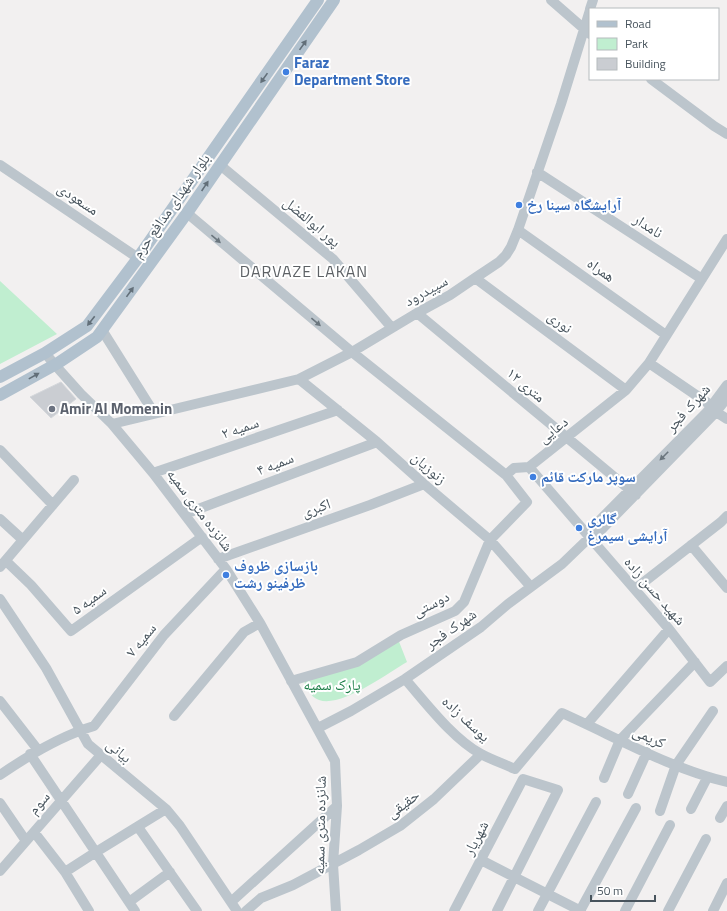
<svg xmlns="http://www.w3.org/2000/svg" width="727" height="911" font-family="'Titillium Web','Noto Naskh Arabic',sans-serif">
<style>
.green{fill:#c0eed0}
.building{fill:#cacdd2;stroke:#d4d7db}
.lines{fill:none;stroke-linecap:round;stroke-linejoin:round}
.minor{stroke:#bcc5cc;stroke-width:10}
.major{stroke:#b1c1ce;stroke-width:12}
.oneway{fill:#626f79}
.oneway2{fill:#6b767e}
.shop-dot{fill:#3f7fe0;stroke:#fff;stroke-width:1.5}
.worship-dot{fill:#6b7280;stroke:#fff;stroke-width:1.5}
.labels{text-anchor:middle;stroke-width:4;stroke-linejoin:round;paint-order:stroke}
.shop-label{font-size:15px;font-weight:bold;fill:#366cbe;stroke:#fff;text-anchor:start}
.street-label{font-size:15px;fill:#48545d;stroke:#fff}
.worship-label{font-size:15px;font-weight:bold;fill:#5b616d;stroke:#fff;text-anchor:start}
.park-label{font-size:15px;fill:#1a7d46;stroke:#fff}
.neighbourhood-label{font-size:16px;letter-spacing:1px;fill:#5d6165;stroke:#fff}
</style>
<rect width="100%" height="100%" fill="#f2f0f0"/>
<path class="green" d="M0 281 57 334 0 364Z
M398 639 407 662C388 673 341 708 319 700 310 697 307 688 303 679L362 656Z"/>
<path class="building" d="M61 382 76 399 51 418 30 397Z"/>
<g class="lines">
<path class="minor" d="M551 0 590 34
M590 9 593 0
M651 79 714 126 727 134
M0 165 138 258
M220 165 333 259 392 328
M537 172 702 279
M187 213 352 352 506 475 514 468 529 467 626 390 649 363 727 239
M518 230 666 335
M475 278 626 390
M417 313 636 495
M102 330 154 413
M45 353 55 365 81 394 112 424 153 473 226 569 260 623 335 761 337 806 333 864 336 911
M649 363 712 406
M299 379 377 442 424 484 490 540 531 587
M716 412 727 419
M112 424 299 379 352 352 417 313 450 295 475 278 499 262 506 255 511 247 518 230 561 104 590 10
M0 450 53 505
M529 467 669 629 710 682 727 666
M153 473 338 410
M185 514 377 442
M0 519 23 540
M589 538 596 524 707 412 727 385
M691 545 727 588
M218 559 370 505 424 484
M6 561 31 585 71 631 202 537
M0 567 74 480
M635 589 721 522 727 516
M0 599 46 668 88 744 166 809 180 826 237 911
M405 679C426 703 453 739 481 754 492 760 504 764 515 769L562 713C616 737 669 768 727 782
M291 681 357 662 401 635 455 611 464 602 490 540 527 502 506 475
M0 701 38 750
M174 716 244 632 260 623
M587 724 669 629
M318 728 351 711 405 679 481 627 508 604 562 564 589 538 601 530 716 412 727 398
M30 754 135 911
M0 775C29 755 60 736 94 726L164 635 226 569
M604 778 620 740 695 662
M628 794 647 752
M0 803 26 841
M691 809 707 778
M660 811 676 765 713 711
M720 818 727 806
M138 827 197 911
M34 832 65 872 89 911
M481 860 581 911
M0 871 101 755
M65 872 96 852 166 809
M129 902 170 872
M231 902 337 806
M246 911 261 898 293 885 359 850 400 826 434 799 481 754
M454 911 523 779 558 790 497 911
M538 911 596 802
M580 911 636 808
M625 911 670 825
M668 911 706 839
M713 911 727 883"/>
<path class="major" d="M0 377 45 353 87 326 138 258 318 0
M0 395 58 363 97 337 187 213 334 0"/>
</g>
<defs><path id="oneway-solid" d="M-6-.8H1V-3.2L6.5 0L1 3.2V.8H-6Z"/></defs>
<g class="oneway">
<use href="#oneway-solid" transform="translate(303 45) rotate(-55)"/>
<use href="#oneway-solid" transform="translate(264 78) rotate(125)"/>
<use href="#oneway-solid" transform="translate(205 186) rotate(-56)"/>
<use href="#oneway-solid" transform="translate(130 292) rotate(-54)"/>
<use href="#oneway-solid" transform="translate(91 321) rotate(128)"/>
<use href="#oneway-solid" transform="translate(34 376) rotate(-29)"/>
</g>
<g class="oneway2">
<use href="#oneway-solid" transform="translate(216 239) rotate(40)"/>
<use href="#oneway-solid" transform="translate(316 322) rotate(40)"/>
<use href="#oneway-solid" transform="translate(664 456) rotate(135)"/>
</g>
<g class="shop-dot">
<circle cx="286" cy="72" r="4"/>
<circle cx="519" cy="205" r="4"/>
<circle cx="533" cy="477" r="4"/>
<circle cx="579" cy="528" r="4"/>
<circle cx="226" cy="575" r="4"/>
</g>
<circle class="worship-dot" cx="52" cy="409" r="4"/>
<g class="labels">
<g class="shop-label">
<text x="294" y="68">Faraz<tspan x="294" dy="17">Department Store</tspan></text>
<text x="527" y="210">آرایشگاه سینا رخ</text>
<text x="541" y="482">سوپر مارکت قائم</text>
<text x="587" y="524">گالری<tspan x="587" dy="17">آرایشی سیمرغ</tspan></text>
<text x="234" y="571">بازسازی ظروف<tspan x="234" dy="17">ظرفینو رشت</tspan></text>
</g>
<g class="street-label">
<text transform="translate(78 199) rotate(34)" y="5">مسعودی</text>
<text transform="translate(171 206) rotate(-55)" y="5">بلوار شهدای مدافع حرم</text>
<text transform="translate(312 222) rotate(40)" y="5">پور ابوالفضل</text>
<text transform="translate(648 226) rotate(33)" y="5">نامدار</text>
<text transform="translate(601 270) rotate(35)" y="5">همراه</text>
<text transform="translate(426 291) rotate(-29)" y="5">سپیدرود</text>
<text transform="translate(560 322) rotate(37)" y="5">نوری</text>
<text transform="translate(526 385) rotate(40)" y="5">۱۲ متری</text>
<text transform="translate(688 408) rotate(-48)" y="5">شهرک فجر</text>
<text transform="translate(240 428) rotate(-19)" y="5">سمیه ۲</text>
<text transform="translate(553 430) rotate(-38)" y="5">دعایی</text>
<text transform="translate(275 464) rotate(-21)" y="5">سمیه ۴</text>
<text transform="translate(429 468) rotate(41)" y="5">زنوزیان</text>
<text transform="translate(316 508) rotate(-19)" y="5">اکبری</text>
<text transform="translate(200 510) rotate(53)" y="5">شانزده متری سمیه</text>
<text transform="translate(655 591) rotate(49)" y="5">شهید حسن زاده</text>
<text transform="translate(89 600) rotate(-36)" y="5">سمیه ۵</text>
<text transform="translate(431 604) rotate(-27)" y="5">دوستی</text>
<text transform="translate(451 629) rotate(-35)" y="5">شهرک فجر</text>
<text transform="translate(141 640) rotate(-51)" y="5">سمیه ۷</text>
<text transform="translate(466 719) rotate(43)" y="5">یوسف زاده</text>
<text transform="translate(649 737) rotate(24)" y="5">کریمی</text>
<text transform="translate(119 751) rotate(40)" y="5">بیانی</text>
<text transform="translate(39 803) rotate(-49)" y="5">سوم</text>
<text transform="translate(403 804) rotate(-37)" y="5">حقیقی</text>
<text transform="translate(320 825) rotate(-89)" y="5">شانزده متری سمیه</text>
<text transform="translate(476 838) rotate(-62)" y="5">شهریار</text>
</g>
<g class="worship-label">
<text x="60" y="414">Amir Al Momenin</text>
</g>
<g class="park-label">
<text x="332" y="690">پارک سمیه</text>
</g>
<g class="neighbourhood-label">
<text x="304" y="277">DARVAZE LAKAN</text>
</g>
</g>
<rect x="589" y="8" width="130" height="72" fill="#ffffff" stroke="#b6bbbe"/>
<rect x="597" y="21" width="20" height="6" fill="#b1c1ce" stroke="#b6bbbe"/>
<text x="625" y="28" font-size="12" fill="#48545d">Road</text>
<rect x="597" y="38" width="20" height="12" fill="#c0eed0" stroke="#b6bbbe"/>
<text x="625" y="48" font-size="12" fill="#48545d">Park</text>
<rect x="597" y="58" width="20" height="12" fill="#cacdd2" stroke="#b6bbbe"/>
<text x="625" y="68" font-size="12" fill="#48545d">Building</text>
<path d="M591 895v6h64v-6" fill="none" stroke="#48545d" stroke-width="2"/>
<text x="597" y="895" font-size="12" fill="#48545d" stroke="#ffffff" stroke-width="3" paint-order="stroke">50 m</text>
</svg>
